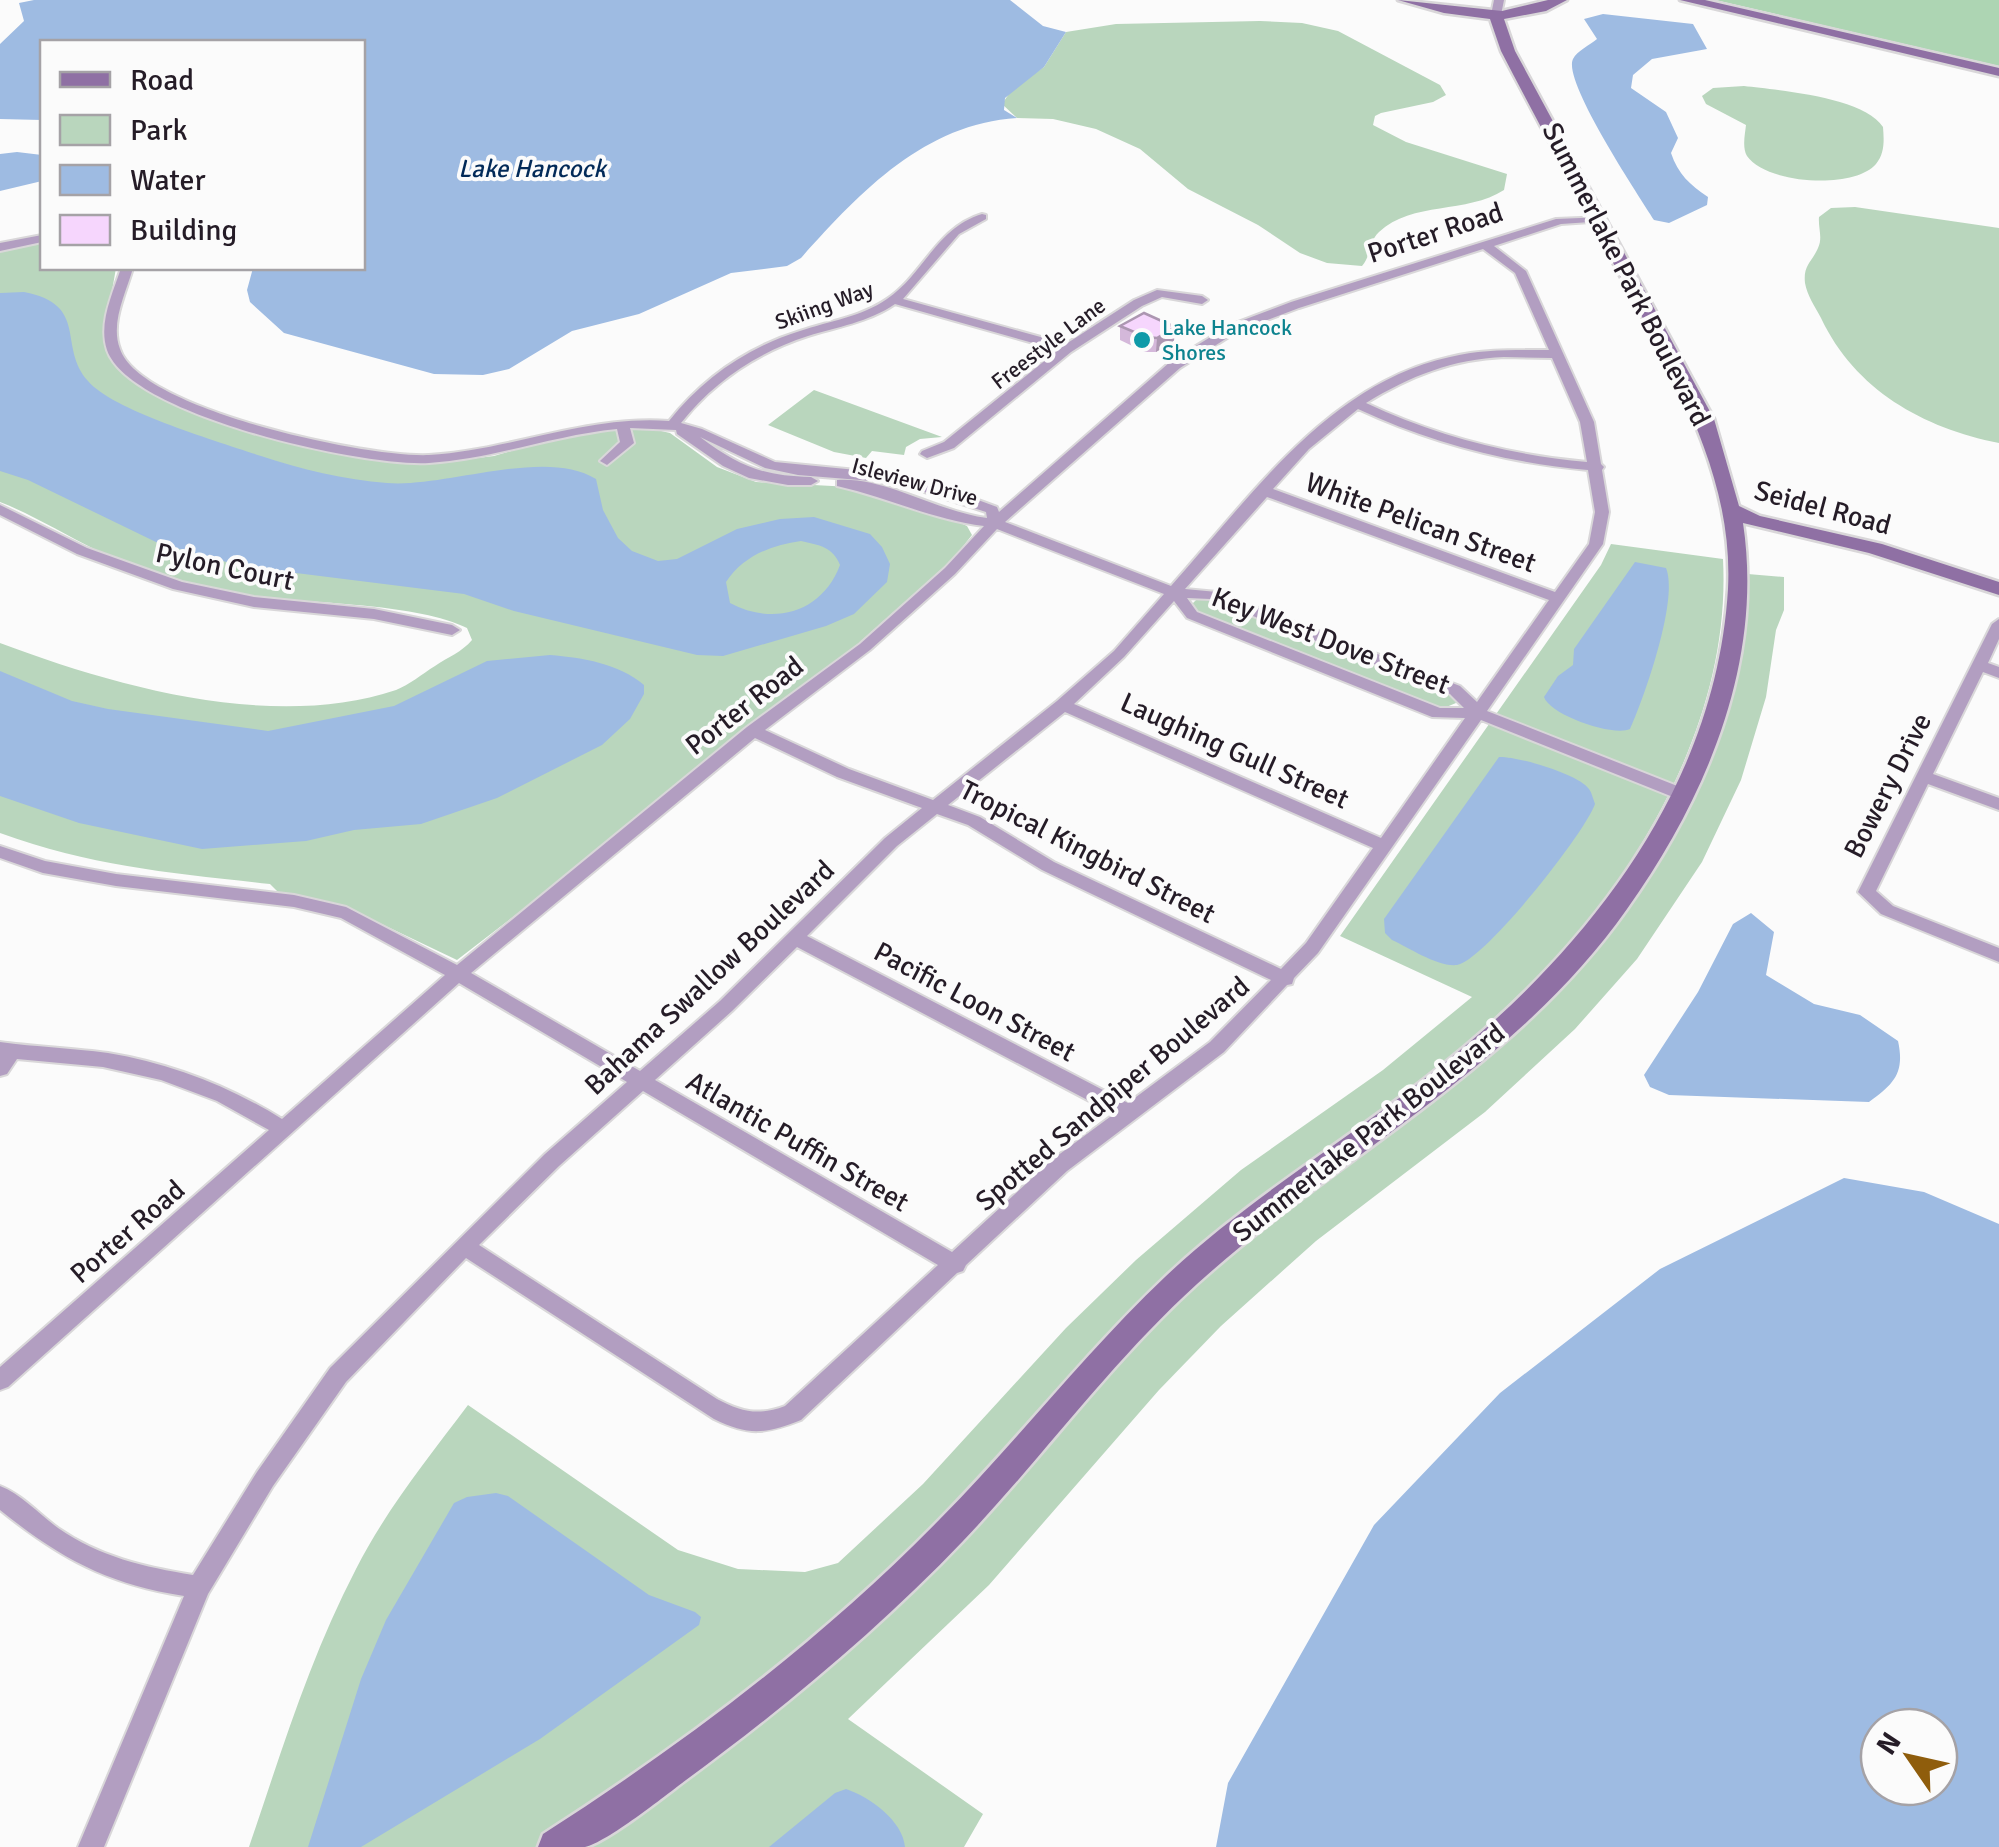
<svg xmlns="http://www.w3.org/2000/svg" width="1999" height="1847" font-family="Signika,sans-serif">
<style>
.green{fill:#b9d6bd}
.forest{fill:#add5b3}
.water{fill:#9ebbe2;fill-rule:evenodd}
.lines{fill:none;stroke-linecap:round;stroke-linejoin:round}
.street-casing{stroke:#d9d7d9;stroke-width:4}
.secondary-casing{stroke:#d9d7d9;stroke-width:5}
.street{fill:#b29ec1;fill-rule:evenodd}
.secondary{fill:#8f70a4;fill-rule:evenodd}
.wall{fill:#d4b8da}
.shaded-wall{fill:#ac96b1}
.building{fill:#f6d6fd;stroke:#ac96b1;stroke-width:2.5}
.culture-dot{fill:#0f9aa8;stroke:#fbfbfb;stroke-width:4}
.labels{text-anchor:middle;stroke-width:8;stroke-linejoin:round;paint-order:stroke}
.far-street-label{font-size:22px;fill:#251c27;stroke:#fbfbfb}
.far-culture-label{font-size:22px;fill:#0d838f;stroke:#fbfbfb;text-anchor:start}
.far-water-label{font-size:25px;font-style:italic;fill:#022a58;stroke:#fbfbfb}
.street-label{font-size:28px;fill:#251c27;stroke:#fbfbfb}
</style>
<rect width="100%" height="100%" fill="#fbfbfb"/>
<path class="green" d="M1260 21 1302 23 1338 31 1440 85 1446 95 1433 102 1381 113 1375 116 1373 125 1406 142 1507 174 1504 190C1467 214 1412 201 1379 232 1369 241 1371 256 1362 266L1327 263 1300 253 1258 225 1188 189 1140 149 1096 129 1053 119 1017 118 1002 104 1013 88 1044 67 1066 32 1116 24Z
M1744 86C1778 90 1864 97 1883 127 1884 140 1885 153 1876 164 1854 190 1766 184 1747 156 1742 148 1745 134 1746 125L1706 104 1702 96 1713 88Z
M1855 207 1999 228V443C1923 428 1855 390 1821 318 1815 307 1807 295 1805 283 1803 265 1812 262 1818 248 1823 238 1818 228 1819 217L1831 208Z
M42 243V268H116L104 337 111 358 128 378 142 388 182 404 301 442 368 460 445 462 494 456 562 436 616 428H648L670 433 717 467 756 482 851 487 956 521 967 526 972 535 953 559 851 650 754 721 570 873 457 960 350 909 278 892 270 884C172 873 94 867 0 833V643C117 687 273 731 396 690 409 685 422 674 435 666 448 657 462 652 472 640L467 628C410 600 294 605 226 592 182 583 137 570 96 550 64 534 33 515 0 502V250Z
M814 390 942 437 920 439 906 447 904 455 872 451 866 458 834 452 768 425Z
M1611 544 1723 559C1729 674 1684 782 1621 876 1538 998 1416 1080 1309 1179 1194 1286 1078 1393 963 1500 909 1551 858 1607 800 1653 722 1716 638 1774 557 1834L536 1847H249C281 1753 310 1657 356 1569 386 1510 428 1458 468 1405L678 1550 738 1569 805 1572 838 1563 923 1484 1066 1328 1136 1260 1241 1170 1383 1070 1472 997 1340 936 1601 565Z
M1736 573 1784 577V610L1776 630 1766 697 1741 780 1702 862 1637 959 1575 1029 1485 1112 1316 1241 1221 1326 1159 1390 989 1585 848 1719 983 1814 964 1847H556L810 1663 1149 1311 1477 1053 1605 920 1708 732Z
M1197 599 1213 600 1444 691 1453 695 1456 703 1439 710 1196 614 1191 605Z"/>
<path class="forest" d="M1715 0H1999V66Z"/>
<path class="water" d="M34 0H1010L1043 26 1066 32 1044 67 1005 98 1004 110 1017 118C924 124 860 192 801 258L787 266 731 273 639 314 572 331 509 369 483 375 434 374 284 333 250 302 247 290 253 268H362V42H42V120L0 119V44L24 21 19 3Z
M1603 14 1693 24 1707 49 1652 59 1633 75 1631 88 1666 112 1678 138 1671 153C1678 174 1690 185 1708 197L1707 205 1669 223 1654 220C1639 196 1562 81 1573 59 1577 51 1590 45 1597 39L1584 19Z
M17 152 42 155V181L0 191V154Z
M24 292C90 305 57 346 88 381 113 411 220 442 261 456 300 469 345 480 387 483 447 488 545 447 596 479L603 510 618 538 632 551 658 561 677 559 737 529 780 519 814 517 870 534 882 547 890 564 887 582 854 614 826 626 723 656 697 655 514 611 464 594 241 566 158 543 28 480 0 471V293ZM801 541C819 545 833 547 840 565 822 613 773 626 730 603L726 582C743 556 771 545 801 541Z
M1635 562 1666 568C1679 599 1644 698 1630 729 1613 737 1550 715 1544 697L1558 676 1573 665 1574 649Z
M550 655C583 658 618 663 644 685V694L630 719 602 745 497 798 421 824 354 830 306 841 202 849 79 823 0 796V671L72 701 108 709 268 731 394 706 487 661Z
M1499 757C1516 756 1579 774 1589 789 1592 793 1593 799 1595 804 1585 833 1484 961 1457 965 1437 967 1410 948 1392 940L1385 933 1384 919Z
M1751 913 1774 932 1766 975 1814 1004 1860 1015 1898 1041C1905 1073 1894 1084 1869 1102L1669 1095 1650 1087 1644 1075 1698 992 1733 924Z
M1844 1178 1924 1192 1999 1224V1847H1216L1228 1783 1374 1525 1500 1393 1660 1269ZM1879 1727H1939V1787H1879Z
M496 1493 508 1496 649 1595 695 1612 701 1617 699 1625 540 1739 361 1847H308L361 1679 386 1620 454 1503 467 1497Z
M846 1789C870 1797 903 1821 905 1847H769L835 1793Z"/>
<g class="lines">
<defs>
<path id="street" d="M1494 0H1504L1501 15 1496 18 1491 15Z
M982 214 986 215V219L959 234 903 299 1066 344 1134 300 1157 290 1202 296 1208 300 1202 304 1162 297 1142 306 1071 352 954 448 927 458 920 454 922 451 944 442 1058 350 895 304C869 322 837 327 808 336 758 352 713 382 681 423L702 429 775 462 897 474 943 487 997 507 999 512 1170 362 1230 325 1291 302 1556 219 1605 217V221L1561 224 1494 246 1526 271 1594 422 1601 464 1604 467 1602 470 1609 512 1603 544 1487 711 1690 791 1692 795 1690 799H1678L1481 720 1318 953 1294 978 1292 984 1287 985 1224 1052 1067 1171 966 1265 963 1271 957 1273 801 1420C765 1434 749 1436 714 1419L466 1258 346 1382 273 1486 208 1594 104 1847H78L184 1596C107 1584 60 1558 0 1510V1486C21 1494 40 1515 58 1528 100 1557 144 1567 193 1575L257 1472 330 1368 545 1154 627 1082 459 983 8 1387 0 1390V1367L269 1130 217 1101 161 1080 103 1067 17 1059 7 1074 0 1076V1042C36 1047 72 1048 108 1053 169 1063 229 1086 282 1119L445 975 341 918 294 907 116 886 43 873 0 858V846L45 861 116 874 294 895 346 907 457 965 747 727 860 644 945 568 984 526C934 520 886 497 837 486V480C884 476 938 512 987 518L986 512 897 483 798 475 765 468 700 437C739 466 762 476 811 477L818 481 811 485H788L749 478 723 466 677 434 676 430 630 428 634 443 607 465 600 461 620 442 617 429C554 435 493 459 429 463 364 467 130 416 107 350 98 323 113 293 121 268H133C126 293 110 323 120 349 140 410 369 458 429 455 511 450 587 415 669 421 703 378 748 347 800 331 829 321 861 317 887 299 924 274 936 228 982 214ZM1483 249 1515 273 1549 350C1515 350 1482 349 1450 357 1327 384 1250 498 1171 586L1005 522 1180 368 1238 331 1299 308ZM1504 357 1552 358 1580 422 1587 462C1510 455 1436 436 1366 403 1410 376 1453 359 1504 357ZM1358 409C1431 443 1508 463 1588 470L1595 512 1589 544 1555 592 1273 489 1309 449ZM1267 497 1549 600 1477 702 1460 686 1217 592 1185 589ZM997 529 1164 594 1114 651 1057 701 933 800 849 769 765 730 870 650 955 574ZM1187 598 1210 599 1450 694 1464 708H1440L1197 612ZM1174 601 1187 618 1432 717 1465 718 1381 838 1074 704 1124 657ZM1065 712 1373 848 1306 943 1281 969 1054 862 980 817 948 805ZM755 738 837 777 922 808 885 838 720 1001 640 1071 471 973ZM937 814 968 825 1042 870 1271 980 1210 1042 1128 1103 807 936 897 846ZM797 947 1114 1114 1053 1159 952 1252 655 1080 732 1011ZM643 1091 938 1265 785 1406C759 1416 741 1412 717 1399L479 1245 559 1166Z
M42 235V242L0 251V243Z
M0 505 87 548 182 582 254 597 374 609 452 625 460 630 452 635 374 619 254 607 173 589 77 554 0 515Z
M1999 619V639L1988 663 1999 667V678L1983 672 1933 774 1999 798V810L1928 784 1876 891 1893 906 1999 948V962L1881 914 1858 892 1992 624Z"/>
<path id="secondary" d="M1398 0 1502 11 1548 0H1567L1546 11 1504 19 1515 51 1714 419 1739 506 1760 516 1882 544 1999 582V595L1869 553 1743 523C1764 662 1706 798 1627 909 1515 1068 1339 1156 1197 1284 1111 1362 1043 1457 963 1541 879 1629 784 1708 686 1780 666 1795 606 1843 585 1847 570 1847 553 1847 538 1847L543 1834C685 1743 822 1640 940 1519 1018 1440 1085 1353 1165 1277 1245 1201 1341 1144 1428 1076 1582 957 1716 791 1728 589 1734 472 1670 370 1617 270 1578 197 1539 124 1501 51L1490 19 1444 13Z
M1680 0H1705L1999 68V76Z"/>
</defs>
<use href="#street" class="street-casing"/>
<use href="#secondary" class="secondary-casing"/>
<use href="#street" class="street"/>
<use href="#secondary" class="secondary"/>
</g>
<path class="wall" d="M1120 326 1175 327 1174 341 1156 352H1145L1120 340Z"/>
<path class="shaded-wall" d="M1175 327 1174 341 1156 352 1157 338Z"/>
<path class="building" d="M1144 313 1175 327 1157 338 1146 337 1120 326Z"/>
<circle class="culture-dot" cx="1142" cy="340" r="10"/>
<g class="labels">
<g class="far-street-label">
<text transform="translate(824 305) rotate(-20)" y="8">Skiing Way</text>
<text transform="translate(1048 343) rotate(-37)" y="8">Freestyle Lane</text>
<text transform="translate(915 481) rotate(15)" y="8">Isleview Drive</text>
</g>
<g class="far-culture-label">
<text x="1162" y="335">Lake Hancock<tspan x="1162" dy="25">Shores</tspan></text>
</g>
<g class="far-water-label">
<text x="532" y="177">Lake Hancock</text>
</g>
<g class="street-label">
<text transform="translate(1435 232) rotate(-18)" y="10">Porter Road</text>
<text transform="translate(1627 274) rotate(63)" y="10">Summerlake Park Boulevard</text>
<text transform="translate(1823 507) rotate(15)" y="10">Seidel Road</text>
<text transform="translate(1421 522) rotate(20)" y="10">White Pelican Street</text>
<text transform="translate(225 566) rotate(12)" y="10">Pylon Court</text>
<text transform="translate(1331 640) rotate(21)" y="10">Key West Dove Street</text>
<text transform="translate(744 705) rotate(-38)" y="10">Porter Road</text>
<text transform="translate(1235 750) rotate(24)" y="10">Laughing Gull Street</text>
<text transform="translate(1887 785) rotate(-63)" y="10">Bowery Drive</text>
<text transform="translate(1088 851) rotate(27)" y="10">Tropical Kingbird Street</text>
<text transform="translate(709 977) rotate(-43)" y="10">Bahama Swallow Boulevard</text>
<text transform="translate(975 1001) rotate(28)" y="10">Pacific Loon Street</text>
<text transform="translate(1112 1093) rotate(-40)" y="10">Spotted Sandpiper Boulevard</text>
<text transform="translate(1368 1132) rotate(-38)" y="10">Summerlake Park Boulevard</text>
<text transform="translate(798 1141) rotate(30)" y="10">Atlantic Puffin Street</text>
<text transform="translate(127 1231) rotate(-41)" y="10">Porter Road</text>
</g>
</g>
<rect x="40" y="40" width="325" height="230" fill="#fbfbfb" stroke="#a5a2a6" stroke-width="2.5"/>
<rect x="60" y="72" width="50" height="15" fill="#8f70a4" stroke="#a5a2a6" stroke-width="2.5"/>
<text x="130" y="90" font-size="30" fill="#251c27">Road</text>
<rect x="60" y="115" width="50" height="30" fill="#b9d6bd" stroke="#a5a2a6" stroke-width="2.5"/>
<text x="130" y="140" font-size="30" fill="#251c27">Park</text>
<rect x="60" y="165" width="50" height="30" fill="#9ebbe2" stroke="#a5a2a6" stroke-width="2.5"/>
<text x="130" y="190" font-size="30" fill="#251c27">Water</text>
<rect x="60" y="215" width="50" height="30" fill="#f6d6fd" stroke="#a5a2a6" stroke-width="2.5"/>
<text x="130" y="240" font-size="30" fill="#251c27">Building</text>
<g transform="translate(1909 1757) rotate(304)"><circle r="48" fill="#fbfbfb" stroke="#a5a2a6" stroke-width="2.5"/>
<path d="M0-8L18 38L0 25L-18 38Z" fill="#8f5d0c"/>
<text y="-15" font-size="28" font-weight="bold" text-anchor="middle" fill="#251c27">N</text>
</g>
</svg>
